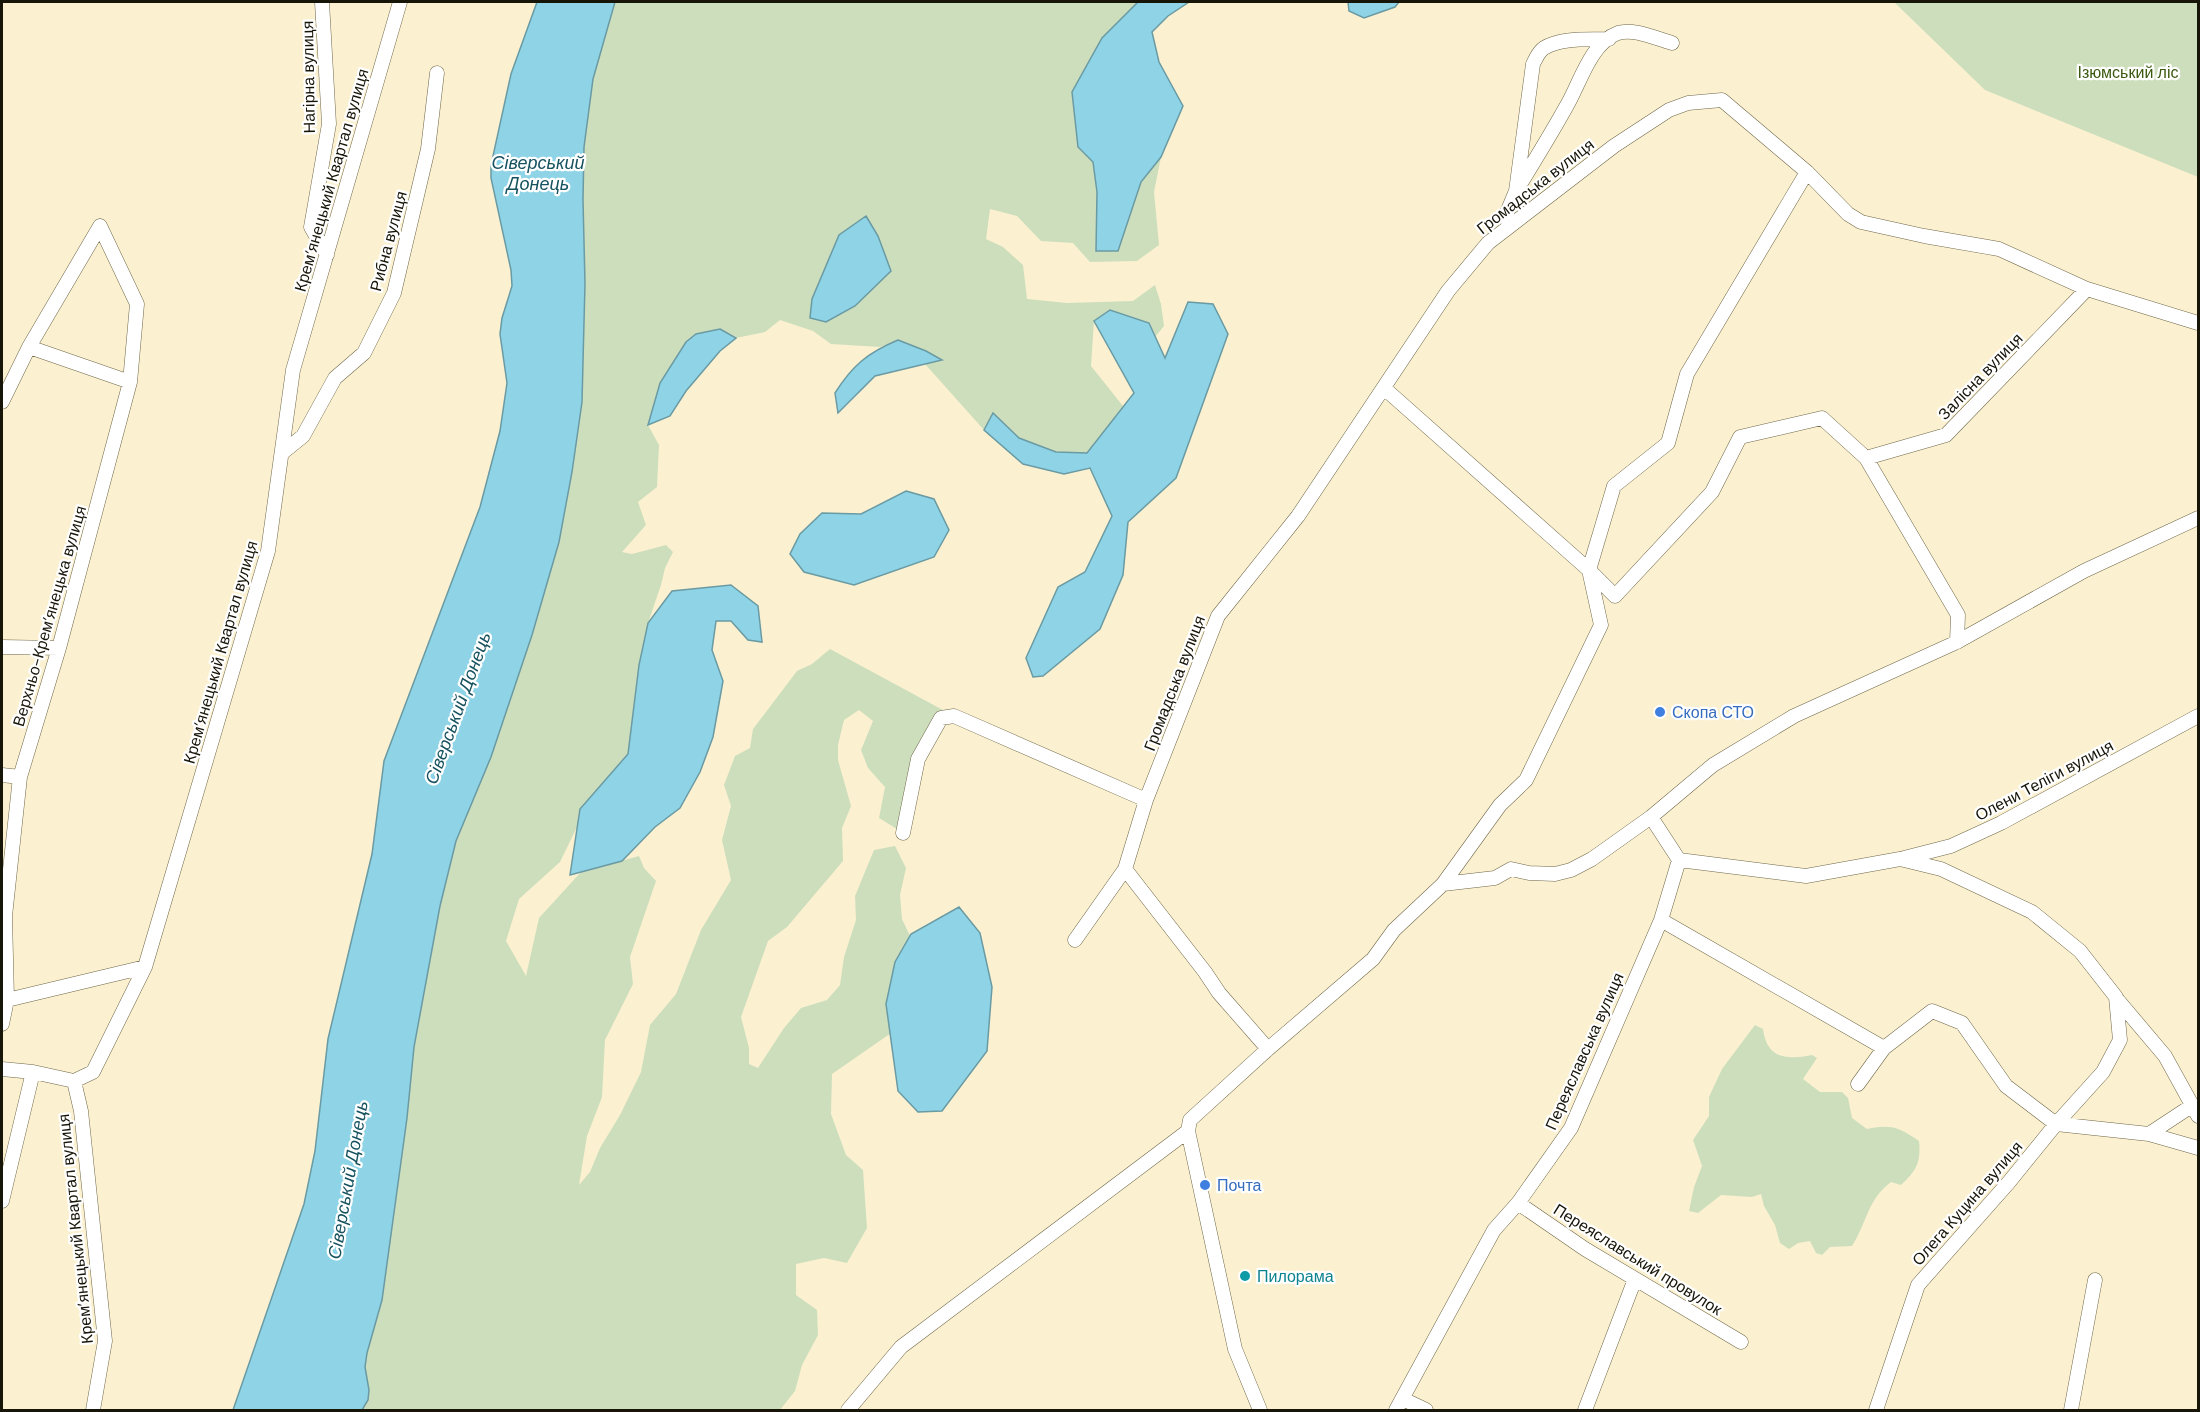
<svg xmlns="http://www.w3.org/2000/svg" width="2200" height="1412" font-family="'DM Sans',sans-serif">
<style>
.green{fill:#cddebd}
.water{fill:#8ed4e6;stroke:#6a9aa3;stroke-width:1.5}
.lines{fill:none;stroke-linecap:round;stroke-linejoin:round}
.minor-casing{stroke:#6f6749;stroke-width:15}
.minor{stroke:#fff;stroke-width:14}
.shop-dot{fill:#3f7fe0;stroke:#fff;stroke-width:2}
.culture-dot{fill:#0f9aa8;stroke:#fff;stroke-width:2}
.labels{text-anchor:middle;stroke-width:4.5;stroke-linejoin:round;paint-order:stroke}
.park-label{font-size:16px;fill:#3b590f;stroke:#fff}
.street-label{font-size:16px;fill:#171408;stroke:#fff}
.shop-label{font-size:16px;fill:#366cbe;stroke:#fff;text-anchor:start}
.culture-label{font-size:16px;fill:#0d838f;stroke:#fff;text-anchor:start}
.water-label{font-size:18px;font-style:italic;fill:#16525f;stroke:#fff}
</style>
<rect width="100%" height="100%" fill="#fbf1d0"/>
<path class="green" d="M615 2H1138L1102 38 1072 92 1078 147 1093 162 1097 192 1118 251 1141 182 1161 157 1154 192 1159 245 1137 261 1090 262 1073 243 1041 241 1017 216 990 209 986 239 1003 247 1023 265 1027 299 1067 303 1133 301 1155 285 1161 304 1164 326 1155 337 1149 323 1110 311 1094 321 1091 366 1123 406 1087 453 1056 452 1019 438 993 414 984 430 925 364 941 360 898 340 880 347 831 344 813 331 780 320 765 332 736 338 720 329 648 425 659 445 657 487 638 502 646 525 622 552 632 554 666 545 673 552 665 568 661 585 648 623 639 665 628 754 580 809 578 825 560 862 519 899 506 941 526 976 539 918 581 872 639 856 644 868 656 881 630 957 633 984 605 1040 602 1097 587 1136 579 1185 590 1172 600 1148 620 1115 641 1072 650 1025 676 994 701 930 731 880 722 840 731 806 724 785 735 756 750 748 753 729 797 671 812 664 830 649 954 716 940 718 897 829 879 818 885 787 868 768 861 750 873 721 859 710 844 720 838 745V760L851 806 842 828 843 861 787 927 768 941 741 1017 749 1048V1064L758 1068 784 1028 801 1008 827 1000 840 985 844 957 856 920 855 896 874 850 895 846 906 868 900 895 902 919 922 961 907 1022 832 1074 831 1114 846 1155 863 1170 867 1228 847 1263 824 1258 796 1264V1295L817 1310 818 1335 802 1365 795 1391 780 1410H362L368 1400 369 1390 365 1367 367 1353 382 1300 407 1118 414 1047 440 906 456 841 491 757 532 635 572 472 582 401 585 283 583 200 584 147 593 79Z
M1894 2H2198V177L1985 90Z
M1755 1025 1763 1029C1767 1059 1786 1060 1812 1055L1817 1058 1803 1079 1820 1092H1842L1848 1098 1852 1118 1867 1129C1891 1124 1899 1127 1919 1141 1921 1162 1917 1170 1901 1185L1891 1182C1867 1200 1867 1223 1852 1246L1830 1247 1822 1255 1816 1253 1810 1241 1798 1243 1789 1249 1780 1243 1775 1225 1764 1206 1761 1194 1752 1197 1721 1195 1698 1213 1689 1211 1694 1187 1702 1166 1693 1140 1709 1116V1097L1722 1069Z"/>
<path class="water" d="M537 2H615L593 79 584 147 583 200 585 283 582 402 572 472 559 542 532 635 491 757 456 841 440 906 414 1047 407 1118 382 1300 367 1353 365 1367 369 1390 368 1400 362 1410H233L304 1204 315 1151 328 1039 372 854 384 761 480 507 500 431 507 383 500 334 502 318 512 286 511 270 491 178V165L511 74Z
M1138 2H1189L1168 16 1152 32 1159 62 1183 106 1161 157 1141 182 1118 251H1096L1097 192 1093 162 1078 147 1072 92 1102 38Z
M1348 2H1399L1395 7 1364 18 1349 11Z
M866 216 878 236 891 271 855 306 826 322 810 318 812 299 839 235Z
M1188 302 1213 304 1228 334 1176 478 1128 522 1123 575 1100 629 1043 676 1033 677 1026 658 1058 587 1085 572 1112 516 1090 468 1064 474 1023 464 984 430 993 413 1019 438 1056 452 1087 453 1134 393 1094 321 1110 310 1149 323 1165 358Z
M720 329 736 338 720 351 686 391 670 416 648 425 660 383 686 342 696 334Z
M898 340 926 351 942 360 875 376 838 413 835 393C852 366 867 353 898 340Z
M906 491 934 499 949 530 934 557 854 585 804 572 790 554 800 534 822 513 861 514Z
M731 585 758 606 762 642 748 640 731 621H716L712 650 723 681 713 737 700 772 680 808 655 827 622 861 570 875 580 809 628 754 639 665 648 623 672 591Z
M959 907 980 933 992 987 987 1051 942 1111 918 1112 898 1091 886 1004 895 962 911 934Z"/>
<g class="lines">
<defs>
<path id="minor" d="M322 2 329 124 311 227 327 255
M1519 186C1535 160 1551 134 1566 107 1580 84 1590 43 1618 33 1634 28 1657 39 1672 43
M1509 225 1506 215 1516 191 1533 64C1536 58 1539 51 1544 48 1562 37 1589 40 1609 39
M29 347 130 382
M1384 388 1589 570 1615 596 1712 492 1740 437 1822 418 1866 458 1958 615 1957 642
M2 402 29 347 100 226
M282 453 303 436 335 378 364 353 394 293 428 149 437 73
M1866 458 1946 435 2087 289
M2 647 59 648
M2 775 20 777
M903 833 918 759 941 718 954 716 1146 800
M1904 858 1951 846 2001 823 2198 716
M1679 860 1806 876 1900 859 1941 869 2032 912 2080 951 2116 997 2120 1040 2103 1072 2056 1124 2009 1182 1918 1285 1876 1410
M1125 869 1205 972 1219 993 1268 1049
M1443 884 1495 878 1511 869 1529 873 1555 874 1571 870 1592 859 1651 817 1713 765 1794 716 1957 642 2084 571 2198 518
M1661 920 1884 1048
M1075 940 1125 869 1146 800 1218 616 1298 516 1448 291 1488 243 1614 146 1669 110 1688 103 1722 100 1807 172 1848 214 1861 222 1924 236 1999 249 2087 289 2198 323
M2116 998 2165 1056 2198 1116
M7 1000 145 967
M2 1024 7 1000 5 916 20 777 59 648 130 382 137 304 100 226
M2 1069 33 1072 74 1081 93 1072 145 967 268 551 293 370 400 2
M74 1081 81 1111 105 1341 93 1410
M1858 1084 1884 1048 1932 1011 1962 1023 2006 1086 2056 1124 2149 1134 2198 1148
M1188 1131 1235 1349 1260 1410
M2149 1134 2193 1105
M2 1201 33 1072
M1518 1203 1585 1249 1741 1342
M1403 1399 1426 1410
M848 1410 901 1347 1188 1131 1190 1120 1268 1049 1373 959 1394 930 1443 884 1500 805 1526 780 1601 625 1589 570 1614 486 1668 443 1687 374 1807 172
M1396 1410 1494 1230 1518 1203 1571 1128 1661 920 1679 860 1651 817
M1585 1410 1635 1279
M2071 1410 2095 1280"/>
</defs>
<use href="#minor" class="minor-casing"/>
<use href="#minor" class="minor"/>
</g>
<g class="shop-dot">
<circle cx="1660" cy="712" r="6"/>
<circle cx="1205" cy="1185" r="6"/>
</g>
<circle class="culture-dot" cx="1245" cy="1276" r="6"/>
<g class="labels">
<g class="park-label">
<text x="2128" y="78">Ізюмський ліс</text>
</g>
<g class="street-label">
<text transform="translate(308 77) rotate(-91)" y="6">Нагірна вулиця</text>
<text transform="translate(331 180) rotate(-74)" y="6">Крем’янецький Квартал вулиця</text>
<text transform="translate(1535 186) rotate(-38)" y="6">Громадська вулиця</text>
<text transform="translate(388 241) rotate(-75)" y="6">Рибна вулиця</text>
<text transform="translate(1980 376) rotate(-46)" y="6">Залісна вулиця</text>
<text transform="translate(49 616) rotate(-74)" y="6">Верхньо-Крем’янецька вулиця</text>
<text transform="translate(220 652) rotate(-74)" y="6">Крем’янецький Квартал вулиця</text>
<text transform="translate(1174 683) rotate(-69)" y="6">Громадська вулиця</text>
<text transform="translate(2044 780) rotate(-28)" y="6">Олени Теліги вулиця</text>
<text transform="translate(1584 1051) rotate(-66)" y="6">Переяславська вулиця</text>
<text transform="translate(1967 1203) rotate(-49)" y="6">Олега Куцина вулиця</text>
<text transform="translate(75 1229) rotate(-96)" y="6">Крем’янецький Квартал вулиця</text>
<text transform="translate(1638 1259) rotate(32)" y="6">Переяславський провулок</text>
</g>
<g class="shop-label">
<text x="1672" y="718">Скопа СТО</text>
<text x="1217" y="1191">Почта</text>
</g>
<g class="culture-label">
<text x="1257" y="1282">Пилорама</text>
</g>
<g class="water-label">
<text x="538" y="169">Сіверський<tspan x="538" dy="21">Донець</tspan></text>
<text transform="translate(458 708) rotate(-70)" y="6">Сіверський Донець</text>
<text transform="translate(348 1180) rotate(-80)" y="6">Сіверський Донець</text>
</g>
</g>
<rect width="2200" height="1412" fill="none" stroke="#171408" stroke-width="6"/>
</svg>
